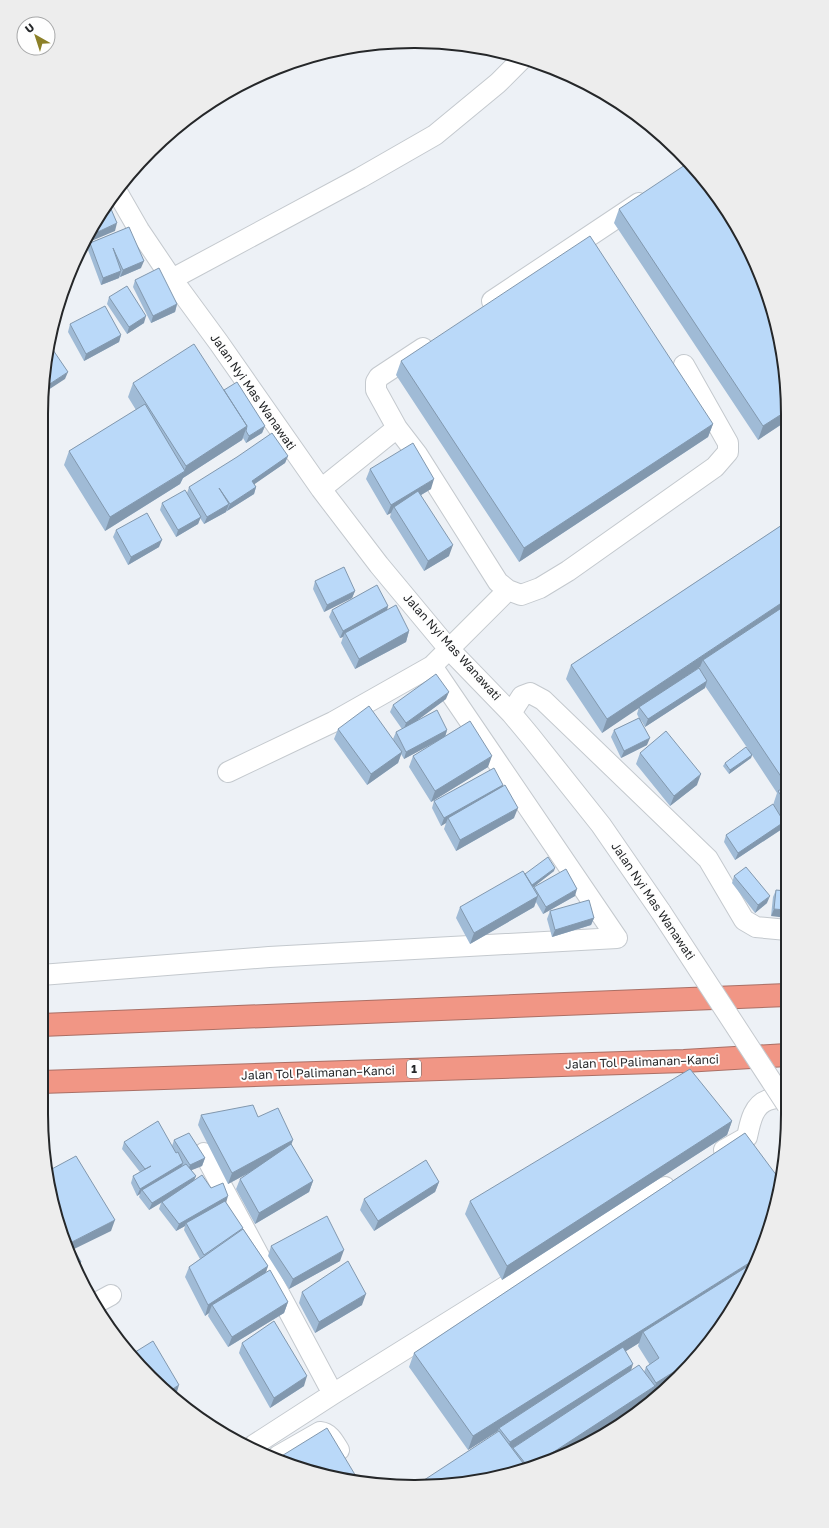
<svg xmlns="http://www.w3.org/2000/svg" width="829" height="1528" font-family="'Golos Text',sans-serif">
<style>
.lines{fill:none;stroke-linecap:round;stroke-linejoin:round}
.minor-casing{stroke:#c4c9ce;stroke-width:22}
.highway-casing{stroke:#aa6f65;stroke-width:24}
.minor{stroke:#fff;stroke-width:20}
.highway{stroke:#f19685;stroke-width:22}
.minor-bridge-casing{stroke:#c4c9ce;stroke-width:22;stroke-linecap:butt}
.minor-bridge{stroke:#fff;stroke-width:20}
.wall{fill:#a0bbd6;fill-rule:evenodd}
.shaded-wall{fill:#8298ae}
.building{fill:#bad9f9;stroke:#8298ae}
.labels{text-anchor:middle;stroke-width:4;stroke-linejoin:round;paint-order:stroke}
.shield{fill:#fefefe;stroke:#666869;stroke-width:1}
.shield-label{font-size:11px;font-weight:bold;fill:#252729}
.street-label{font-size:12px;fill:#252729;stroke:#fefefe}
.rim{fill:none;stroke:#252729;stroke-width:2}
</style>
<rect width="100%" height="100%" fill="#edf1f6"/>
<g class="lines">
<defs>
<path id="minor" d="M116 190 139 230 172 279 219 343 321 489 379 565 448 648 511 713 531 737 601 825 661 912
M172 279 360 178 435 135 498 83 523 58
M492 301 639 203
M397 428 376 390V382L379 377 423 348
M321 489 397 428 417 454 498 582 508 590 521 595 540 588 568 571 715 467 728 452V443L684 365
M508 590 432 666 617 938
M511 713 522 696 530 693 543 700 708 859 744 920 756 927 787 930
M228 772 333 722 432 666
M41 975 269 957 617 938
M724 1150 747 1137C750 1123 753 1105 768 1100 774 1098 781 1097 787 1096
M204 1153 333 1394
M98 1302 111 1295
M254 1445 333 1394 665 1187
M278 1456 320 1432C330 1433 334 1442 339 1450"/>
<path id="highway" d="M41 1025 787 995
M41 1082 684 1061 787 1055"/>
</defs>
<use href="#minor" class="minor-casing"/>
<use href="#highway" class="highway-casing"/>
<use href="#minor" class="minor"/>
<use href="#highway" class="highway"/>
<defs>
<path id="minor-bridge" d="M661 912 787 1105"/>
</defs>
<use href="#minor-bridge" class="minor-bridge-casing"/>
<use href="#minor-bridge" class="minor-bridge"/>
</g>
<path class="wall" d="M619 209 785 366V422L758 440 614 223Z
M129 227 141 268 120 277V275L119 278 101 285 88 250 90 243Z
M135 280 177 304 175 312 151 323 133 287Z
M109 297 144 323 127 334 107 304Z
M70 324 121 335 119 342 84 361 68 332Z
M401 361 713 424 708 437 519 562 396 375Z
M133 383 224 390 265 426 262 433 246 443 243 438 242 440 183 478 180 484 105 531 64 465 69 451 136 410 128 397Z
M288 456 285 463 254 484 256 487 254 494 227 511V510L226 512 204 524 200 518 198 524 176 537 160 510 162 503 187 493 189 487Z
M370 469 431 489 421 495 449 556 424 571 390 517 391 513 387 515 366 479Z
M785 523 786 825 784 822 782 829 735 860 724 842 726 835 773 805 777 793 752 755 751 758 729 774 723 766 725 763 748 749 705 686V688L645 727 641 720 647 745 621 758 611 737 614 730 639 718 637 714 639 707 602 733 566 679 571 665ZM700 667 699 669 657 696Z
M116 530 159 547 128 565 113 537Z
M315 581 355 591 352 598 324 612 313 589Z
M388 606 387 610 409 631 406 642 355 669 341 643 343 637 340 638 329 617 332 610Z
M446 699 415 722 447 730 445 737 488 767 431 802 409 767 413 756 443 738 404 759 401 754 398 763 367 785 334 739 338 729 395 743 393 739 396 732 402 729 390 712 393 705Z
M640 753 697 785 670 806 636 764Z
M503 785V786L514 818 456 851 444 829 446 823 441 826 432 808 434 801Z
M554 871 533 887 534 888V887L575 896 543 914 536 902 534 907 470 944 456 918 460 907 525 874Z
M734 876 767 903 755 913 732 883Z
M776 890 786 891 771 916 773 897Z
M550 911 594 918 591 925 552 937 547 919Z
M201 1115 258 1117 291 1144 313 1181 309 1192 255 1224 236 1189 240 1179 249 1173 228 1184 198 1125Z
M732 1121 727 1135 502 1280 465 1214 470 1201Z
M745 1133 662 1390 561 1456 511 1474 498 1432V1431L468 1450 409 1367 414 1353ZM639 1343 638 1346 650 1365 646 1367 644 1372 631 1370 626 1351Z
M174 1140 205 1158 202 1166 191 1170 196 1176 194 1180 211 1188 226 1203 268 1266 266 1273 288 1302 284 1313 228 1347 208 1316 209 1313 205 1316 185 1277 189 1267 200 1259 184 1230 185 1226 176 1231 159 1209 161 1203 149 1210 139 1197 140 1194 137 1196 131 1183 133 1176 140 1172 122 1149 124 1142 172 1146Z
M439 1182 435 1192 374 1231 360 1210 364 1199Z
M271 1246 340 1261 289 1289 268 1256Z
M302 1292 362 1305 315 1333 299 1303Z
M242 1343 304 1386 270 1408 239 1353Z"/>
<path class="shaded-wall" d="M108 206 105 213 101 215 106 207Z
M117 223 115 231 82 245 87 237Z
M144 261 141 268 120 277 123 270Z
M121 271 119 278 101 285 103 278Z
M177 304 175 312 151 323 153 316Z
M146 316 144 323 127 334 129 327Z
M121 335 119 342 84 361 86 354Z
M68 372 65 379 42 394V389Z
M785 412V422L758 440 763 426Z
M713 424 708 437 519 562 524 548Z
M247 426 242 440 183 478 180 484 105 531 110 517 184 472 186 466Z
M265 426 262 433 246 443 249 436Z
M288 456 285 463 249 488 252 481Z
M434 479 431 489 396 510 394 507 391 513 387 515 391 505Z
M256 487 254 494 227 511 230 504Z
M229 504 226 512 204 524 207 517Z
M201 517 198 524 176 537 178 530Z
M162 540 159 547 128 565 131 557Z
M453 545 449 556 424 571 428 561Z
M355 591 352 598 324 612 327 605Z
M786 600V610L703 660 700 667 602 733 607 719Z
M388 606 386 613 345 633 343 637 340 638 343 631Z
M409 631 406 642 355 669 359 659Z
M707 681 705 688 645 727 648 719Z
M449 692 446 699 403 731 406 723Z
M447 730 445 737 404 759 406 752Z
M650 738 647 745 621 758 624 751Z
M402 752 398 763 367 785 371 774Z
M752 755 751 758 729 774 730 770Z
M492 756 488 767 431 802 435 791Z
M701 774 697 785 670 806 674 796Z
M786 780V790L779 793 784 781Z
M503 785 500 793 448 818 446 823 441 826 444 818Z
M518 808 514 818 456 851 460 840Z
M784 822 782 829 735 860 738 853Z
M555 868 554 871 531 889 532 885Z
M577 889 575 896 543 914 546 907Z
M538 896 534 907 470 944 474 933Z
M770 896 767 903 755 913 758 905Z
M774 909 786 910 787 918 771 916Z
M594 918 591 925 552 937 555 930Z
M732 1121 727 1135 502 1280 507 1266Z
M293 1140 289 1151 228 1184 232 1173Z
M205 1158 202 1166 187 1172 190 1165Z
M183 1163 180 1170 142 1190 140 1194 137 1196 140 1189Z
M196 1176 193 1183 149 1210 152 1203Z
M313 1181 309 1192 255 1224 259 1213Z
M439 1182 435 1192 374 1231 378 1221Z
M228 1196 226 1203 186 1223 185 1226 176 1231 179 1224Z
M115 1220 111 1231 70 1251V1243Z
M344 1250 340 1261 289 1289 293 1279Z
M757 1258 752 1272 643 1332 639 1343 501 1429 499 1428 498 1431 468 1450 473 1436Z
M81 1262 79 1267 77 1264Z
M268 1266 264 1277 212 1305 209 1313 205 1316 208 1305Z
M366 1294 362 1305 315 1333 319 1322Z
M288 1302 284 1313 228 1347 232 1337Z
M691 1361 678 1378 662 1390 561 1456 532 1466 655 1386 656 1383Z
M633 1364 630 1374 506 1452 510 1442Z
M307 1376 304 1386 270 1408 274 1398Z
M179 1385 176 1395 171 1390Z"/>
<path class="building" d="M688 163 711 187 760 272 785 366V412L763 426 619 209Z
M111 209 117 223 87 237 102 214Z
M129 227 144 261 123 270 113 248 121 271 103 278 90 243Z
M590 236 713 424 524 548 401 361Z
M159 268 177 304 153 316 135 280Z
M127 286 146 316 129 327 109 297Z
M105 306 121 335 86 354 70 324Z
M49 344 68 372 42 389Z
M194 344 247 426 186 466 133 383Z
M237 382 265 426 249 436 246 431 247 426 224 390Z
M145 404 185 471 110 517 69 451Z
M272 433 288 456 252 481 256 487 230 504 219 488 229 504 207 517 189 487 237 457Z
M413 443 434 479 391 505 370 469Z
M185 490 201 517 178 530 162 503Z
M418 491 453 545 428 561 394 507Z
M147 513 162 540 131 557 116 530Z
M785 523 786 600 607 719 571 665Z
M344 567 355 591 327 605 315 581Z
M377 585 388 606 343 631 332 610Z
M396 605 409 631 359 659 345 633Z
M786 605V780L784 781 703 660Z
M699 668 707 681 648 719 639 707Z
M436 674 449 692 406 723 393 705Z
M369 706 402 752 371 774 338 729Z
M437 710 447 730 406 752 396 732Z
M639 718 650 738 624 751 614 730Z
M470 721 492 756 435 791 413 756Z
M666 731 701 774 674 796 640 753Z
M746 747 752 755 730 770 725 763Z
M494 768 503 785 444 818 434 801Z
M505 785 518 808 460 840 448 818Z
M786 786V803L778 791Z
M773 804 784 822 738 853 726 835Z
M548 857 555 868 532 885 525 874Z
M746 867 770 896 758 905 734 876Z
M566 869 577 889 546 907 534 887Z
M523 871 538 896 474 933 460 907Z
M776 890 786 891V910L774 909Z
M589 900 594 918 555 930 550 911Z
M690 1069 732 1121 507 1266 470 1201Z
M253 1105 258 1117 278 1108 293 1140 232 1173 201 1115Z
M158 1121 176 1153 178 1152 183 1163 140 1189 133 1176 151 1166 145 1169 124 1142Z
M189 1133 205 1158 190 1165 174 1140Z
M745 1133 780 1180 775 1210 757 1258 473 1436 414 1353Z
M291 1144 313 1181 259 1213 240 1179Z
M76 1156 115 1220 70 1243 59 1223 50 1170Z
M426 1160 439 1182 378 1221 364 1199Z
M186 1164 196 1176 152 1203 142 1190Z
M202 1175 211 1188 223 1183 228 1196 179 1224 162 1202Z
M225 1201 243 1228 204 1255 186 1223Z
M327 1216 344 1250 293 1279 271 1246Z
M59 1223 81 1262 77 1264 61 1234Z
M243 1229 268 1266 208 1305 189 1267Z
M348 1261 366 1294 319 1322 302 1292Z
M756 1261 749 1279 691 1361 656 1383 646 1367 659 1358 643 1332Z
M270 1270 288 1302 232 1337 212 1305Z
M274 1321 307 1376 274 1398 242 1343Z
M153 1341 179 1385 171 1390 132 1354Z
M623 1347 633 1364 510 1442 499 1428Z
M639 1365 655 1386 532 1466 529 1468 513 1448Z
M327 1428 357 1478 318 1474 280 1457Z
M499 1431 526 1467 521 1471 511 1474 439 1486 418 1484Z"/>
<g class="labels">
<rect class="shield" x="407" y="1060" width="14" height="18" rx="3"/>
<g class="shield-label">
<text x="414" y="1073">1</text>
</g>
<g class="street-label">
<text transform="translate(253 392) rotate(55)" y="4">Jalan Nyi Mas Wanawati</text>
<text transform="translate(452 647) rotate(48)" y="4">Jalan Nyi Mas Wanawati</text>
<text transform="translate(653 901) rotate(56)" y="4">Jalan Nyi Mas Wanawati</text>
<text transform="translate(642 1062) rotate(-2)" y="4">Jalan Tol Palimanan–Kanci</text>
<text transform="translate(318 1073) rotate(-2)" y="4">Jalan Tol Palimanan–Kanci</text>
</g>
</g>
<path d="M0 0H829V1528H0ZM414 48H415A366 366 0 0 1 781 414V1114A366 366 0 0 1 415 1480H414A366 366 0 0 1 48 1114V414A366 366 0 0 1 414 48Z" fill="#ededed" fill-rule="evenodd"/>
<path class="rim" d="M414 48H415A366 366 0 0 1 781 414V1114A366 366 0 0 1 415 1480H414A366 366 0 0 1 48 1114V414A366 366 0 0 1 414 48Z"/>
<g transform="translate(36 36) rotate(321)"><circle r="19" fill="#fefefe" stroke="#a7a8a9"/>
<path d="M0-3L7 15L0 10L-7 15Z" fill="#8c8028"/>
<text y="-6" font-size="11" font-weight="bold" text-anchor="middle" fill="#252729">U</text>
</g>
</svg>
